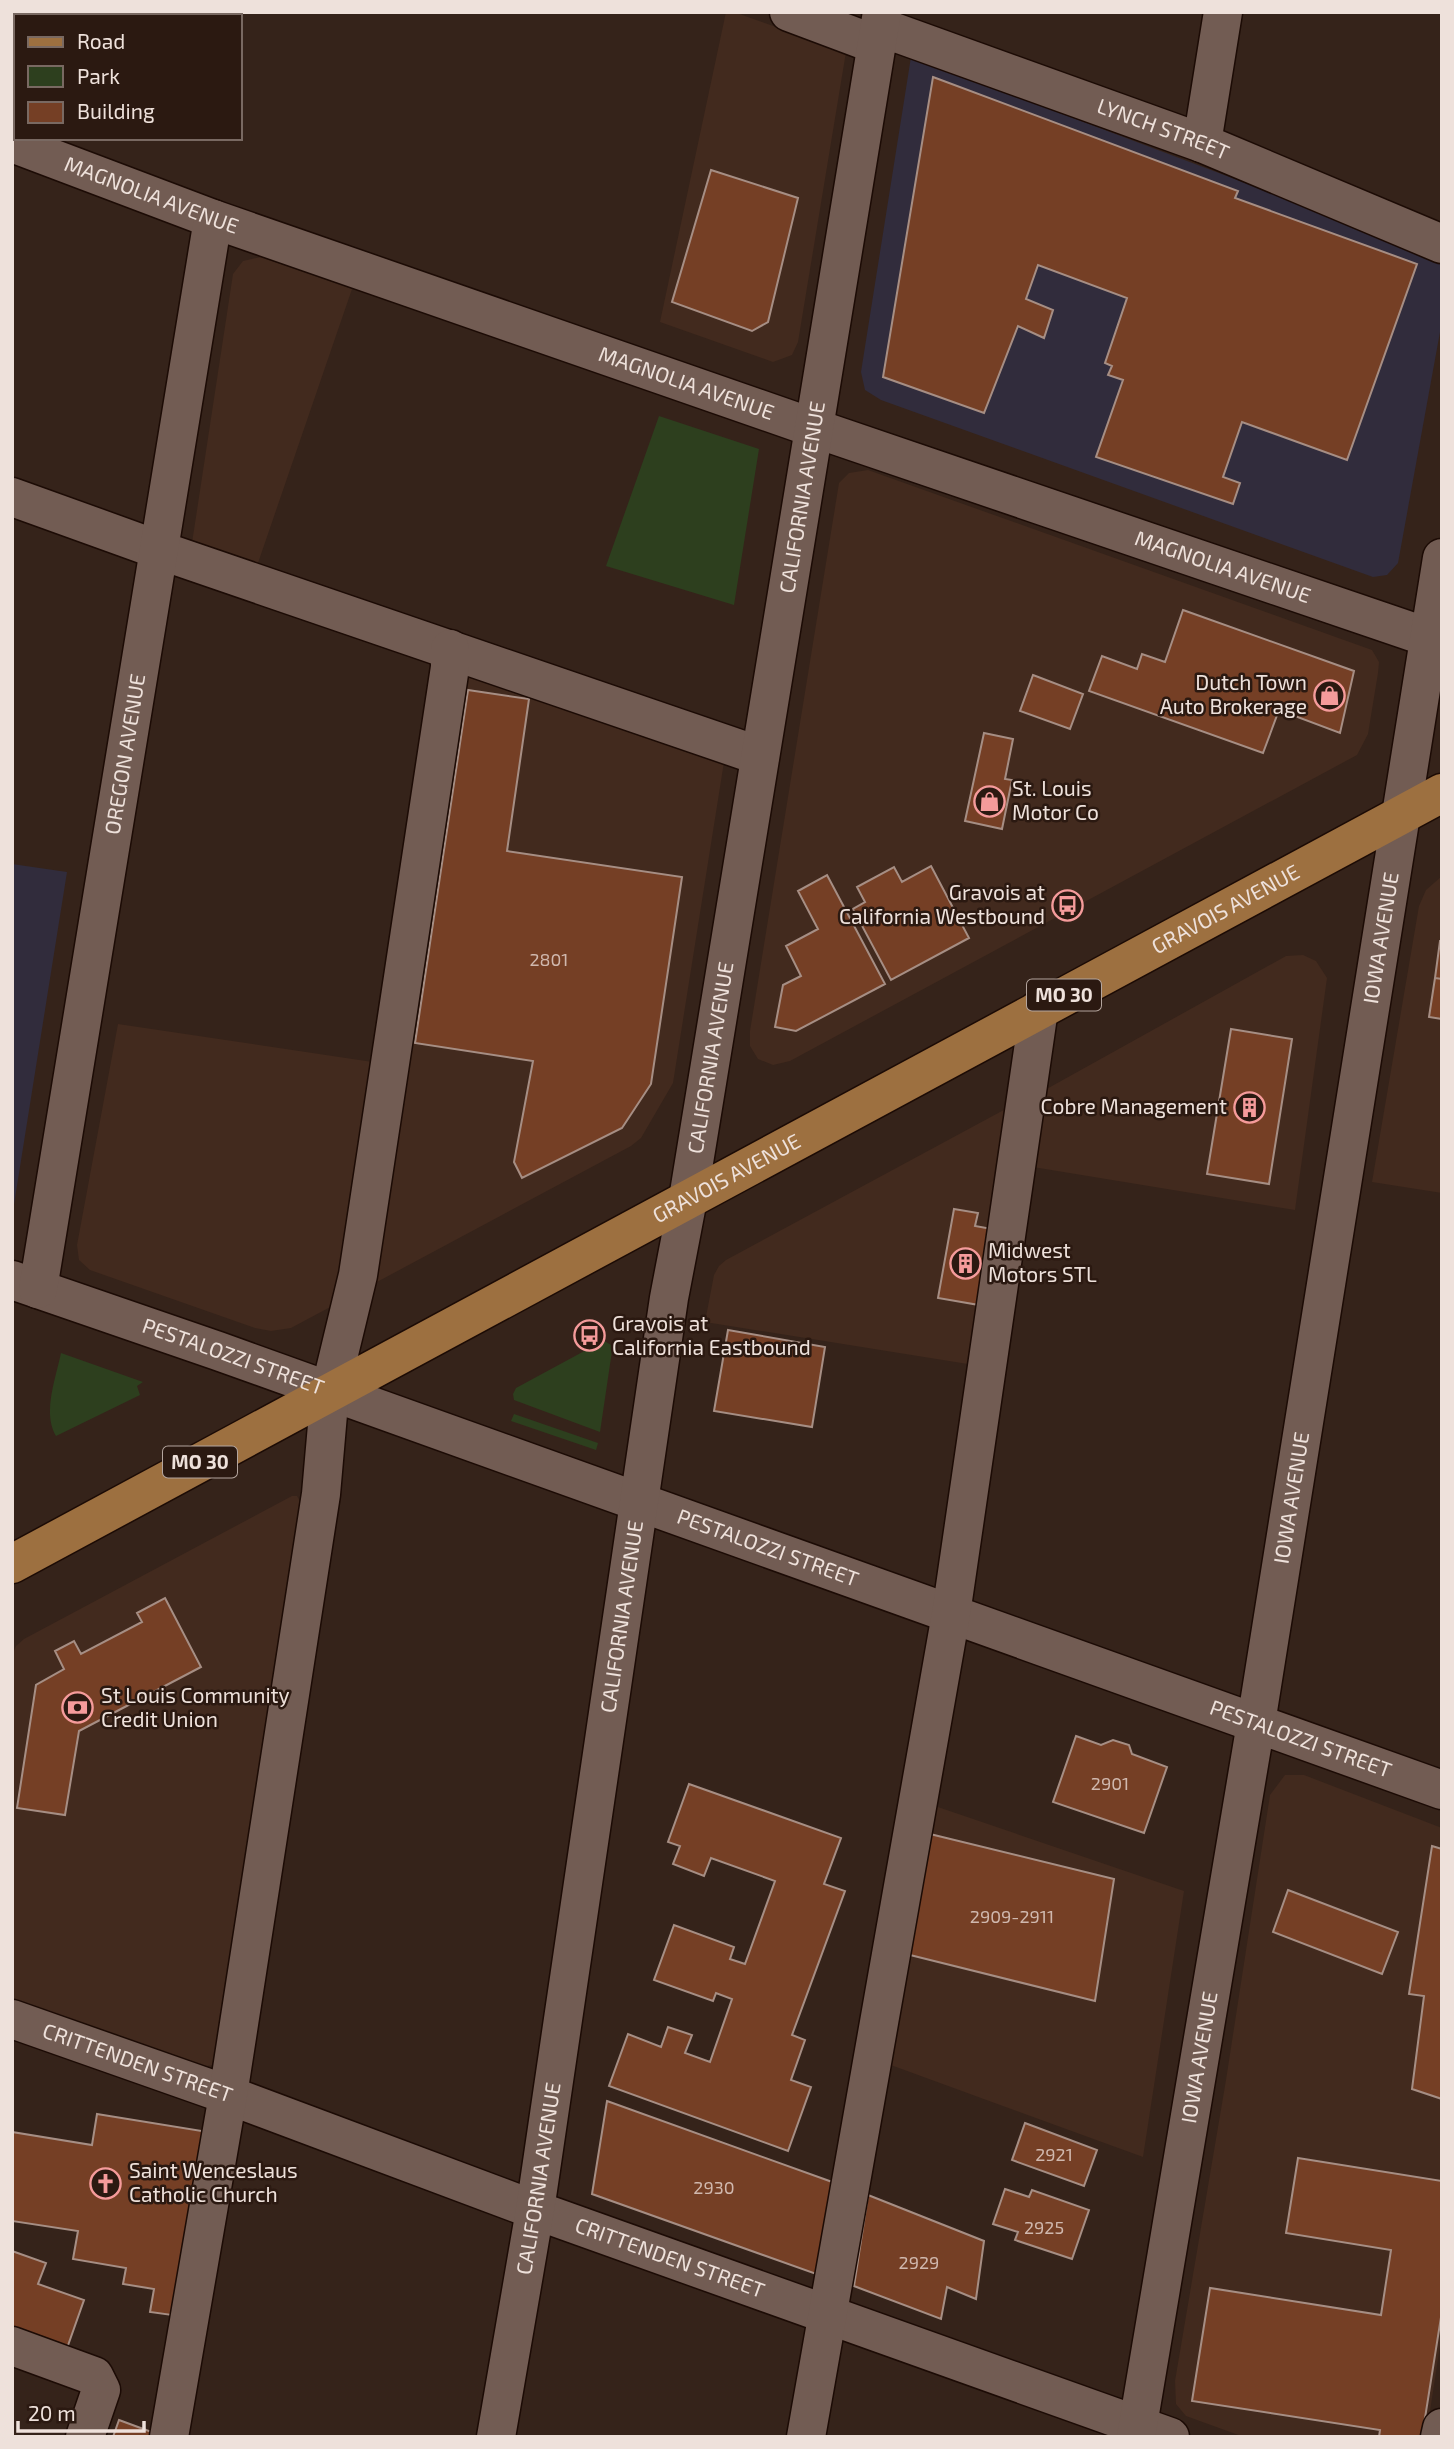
<svg xmlns="http://www.w3.org/2000/svg" width="1454" height="2449" font-family="'Exo 2',sans-serif">
<style>
.built{fill:#422a1e}
.industrial{fill:#312c3c}
.green{fill:#2d3f1e}
.building{fill:#753f25;stroke:#a68e84;stroke-width:2}
.lines{fill:none;stroke-linecap:round;stroke-linejoin:round}
.minor-casing{stroke:#1c0b05;stroke-width:41}
.major-casing{stroke:#1c0b05;stroke-width:41}
.minor{stroke:#725c53;stroke-width:38}
.major{stroke:#9d7040;stroke-width:38}
.labels{text-anchor:middle;stroke-width:5;stroke-linejoin:round;paint-order:stroke}
.number-label{font-size:18px;fill:#d0b8ae}
.shield{fill:#2b1911;stroke:#b4a59e;stroke-width:2}
.shield-label{font-size:19px;font-weight:bold;fill:#eee1db}
.street-label{font-size:21px;fill:#eee1db;stroke:#2b1911}
.poi-label{font-size:21px;fill:#eee1db;stroke:#2b1911;text-anchor:start}
</style>
<rect width="100%" height="100%" fill="#35231a"/>
<path class="built" d="M726 12H734L846 52 798 342 792 355 773 362 660 322Z
M261 257 352 289 258 563 192 543 233 274 243 261Z
M868 470 1372 650 1379 662 1378 673 1368 734 1357 755 790 1061 773 1065 758 1059 750 1046V1031L839 483 849 473Z
M462 670 724 762 673 1083 641 1138 631 1146 291 1328 271 1331 255 1328 90 1270 79 1260 77 1245 118 1024 406 1067Z
M1442 876V1193L1372 1182 1419 906 1426 890Z
M1303 955 1316 961 1327 978 1295 1210 1033 1167 1043 1091 1286 956Z
M1013 1105 974 1365 705 1322 714 1275 719 1266 726 1260Z
M292 1496H297L306 1512 214 2065 206 2066 12 1999V1655L16 1646 24 1639Z
M1285 1775H1304L1442 1828V2333L1426 2437H1244L1186 2416 1176 2404 1175 2381 1226 2080 1270 1795Z
M932 1805 1184 1891 1143 2157 888 2064Z"/>
<path class="industrial" d="M911 57 1442 257V321L1398 563 1387 575 1373 577 881 400 865 390 861 372Z
M12 864 67 872 12 1217Z"/>
<path class="green" d="M659 416 759 449 734 605 606 566Z
M601 1342H606L611 1345 612 1351 600 1432 514 1400 513 1394 516 1388Z
M61 1353 143 1382 137 1386 140 1395 56 1436C42 1413 56 1378 61 1353Z
M514 1414 598 1443 596 1450 511 1421Z"/>
<path class="building" d="M933 77 1238 191 1235 198 1417 264 1347 460 1242 422 1223 477 1240 483 1233 504 1096 457 1123 380 1108 375 1112 366 1105 363 1127 298 1038 265 1026 299 1053 310 1044 338 1018 326 984 413 883 377Z
M711 170 798 198 768 322 752 331 672 302Z
M1183 610 1354 671 1340 733 1279 710 1263 753 1089 691 1102 656 1137 669 1142 654 1165 662Z
M1033 675 1083 694 1070 729 1020 711Z
M468 690 529 699 507 851 682 877 651 1084 622 1128 522 1178 514 1162 533 1061 415 1043Z
M984 733 1013 739 1005 779 1012 780 1002 829 965 821Z
M931 866 969 938 891 980 853 909 865 902 857 887 894 867 902 882Z
M827 875 885 984 796 1031 775 1027 783 985 801 976 786 946 818 929 798 891Z
M1440 941H1442V979L1435 978Z
M1435 978 1442 979V1019L1429 1017Z
M1231 1029 1292 1039 1269 1184 1207 1174Z
M954 1209 978 1213 975 1226 992 1229 979 1305 938 1298Z
M728 1330 825 1347 812 1427 714 1411Z
M165 1598 201 1667 79 1731 65 1815 17 1808 36 1685 64 1669 55 1651 74 1641 81 1654 142 1622 137 1613Z
M1076 1736 1101 1745 1113 1740 1129 1745 1132 1754 1167 1767 1144 1833 1053 1802Z
M689 1784 841 1838 824 1884 845 1891 792 2035 805 2040 791 2080 811 2087 788 2151 609 2086 628 2034 661 2047 668 2027 692 2035 685 2053 710 2062 732 1999 716 1993 713 2001 654 1980 674 1925 734 1947 730 1959 745 1964 775 1881 711 1858 704 1876 673 1864 680 1846 668 1842Z
M930 1834 1114 1879 1095 2001 910 1955Z
M1432 1846 1442 1849V2099L1412 2089 1424 1996 1409 1994Z
M1288 1890 1398 1932 1382 1974 1273 1932Z
M607 2101 835 2183 819 2275 592 2194Z
M97 2114 208 2132 179 2316 150 2312 154 2289 123 2284 126 2268 73 2259 78 2231 12 2221V2132L92 2145Z
M1025 2123 1097 2150 1084 2186 1012 2160Z
M1298 2158 1442 2181V2311L1422 2437H1379L1380 2430 1192 2401 1210 2288 1381 2315 1391 2250 1286 2233Z
M1005 2189 1029 2197 1032 2190 1089 2210 1072 2259 1015 2240 1018 2232 993 2224Z
M868 2195 984 2241 976 2299 947 2287 941 2319 854 2286Z
M12 2251 46 2263 38 2284 84 2300 66 2351 12 2331Z
M119 2420 157 2434V2437H113Z"/>
<g class="lines">
<defs>
<g id="minor">
<path d="M789 12 877 45"/>
<path id="s1" d="M880 27 1202 143 1442 244"/>
<path id="s2" d="M12 143 213 219 814 428 1442 642"/>
<path d="M1202 143 1223 12"/>
<path d="M12 497 159 550 760 756"/>
<path id="s3" d="M12 1280 218 1351 1442 1790"/>
<path id="s4" d="M38 1289 213 219"/>
<path id="s5" d="M12 2019 228 2095 535 2210 1170 2437"/>
<path d="M12 2346 94 2376 101 2390 85 2437"/>
<path d="M169 2437 228 2095 321 1494 330 1391 358 1275 450 667V649"/>
<path id="s6" d="M496 2437 535 2210 669 1298 688 1199 882 12"/>
<path d="M806 2437 951 1614 1039 1009"/>
<path id="s7" d="M1136 2437 1256 1723 1442 558"/>
<path d="M1440 2437 1442 2428"/>
</g>
<g id="major">
<path id="s8" d="M12 1564 1442 793"/>
</g>
</defs>
<use href="#minor" class="minor-casing"/>
<use href="#major" class="major-casing"/>
<use href="#minor" class="minor"/>
<use href="#major" class="major"/>
</g>
<defs>
<symbol id="shop-ring" viewBox="-11 -11 22 22"><circle r="9.5" fill="#2b1911" stroke="#f59b9b" stroke-width="1.5"/><path d="M-5-2.5h2.3a2.7 3.5 0 0 1 5.4 0H5L5.5 6h-11ZM-1.5-2.5h3a1.5 2.3 0 0 0-3 0Z" fill="#f59b9b"/></symbol>
<symbol id="bus-ring" viewBox="-11 -11 22 22"><circle r="9.5" fill="#2b1911" stroke="#f59b9b" stroke-width="1.5"/><path d="M-5-6H5V4H4V6H2V4H-2V6H-4V4H-5ZM-3.5-4V0h7V-4ZM-3.5 1.2v1.5H-2V1.2ZM2 1.2v1.5H3.5V1.2Z" fill="#f59b9b"/></symbol>
<symbol id="building-ring" viewBox="-11 -11 22 22"><circle r="9.5" fill="#2b1911" stroke="#f59b9b" stroke-width="1.5"/><path d="M-4-6H4V6H1V3H-1V6H-4ZM-2.5-4.3h1.7v1.8h-1.7ZM.8-4.3h1.7v1.8H.8ZM-2.5-1h1.7V.8h-1.7ZM.8-1h1.7V.8H.8Z" fill="#f59b9b"/></symbol>
<symbol id="bank-ring" viewBox="-11 -11 22 22"><circle r="9.5" fill="#2b1911" stroke="#f59b9b" stroke-width="1.5"/><path d="M-6-4H6V4H-6ZM0-2.3a2.3 2.3 0 1 0 0 4.6a2.3 2.3 0 1 0 0-4.6Z" fill="#f59b9b"/></symbol>
<symbol id="church-ring" viewBox="-11 -11 22 22"><circle r="9.5" fill="#2b1911" stroke="#f59b9b" stroke-width="1.5"/><path d="M-1.2-6h2.4v3.5h3.3v2.4h-3.3V6h-2.4V-.1h-3.3v-2.4h3.3Z" fill="#f59b9b"/></symbol>
</defs>
<g fill-rule="evenodd">
<use href="#shop-ring" x="1312" y="678" width="35" height="35"/>
<use href="#shop-ring" x="972" y="784" width="35" height="35"/>
<use href="#bus-ring" x="1050" y="888" width="35" height="35"/>
<use href="#building-ring" x="1232" y="1090" width="35" height="35"/>
<use href="#building-ring" x="948" y="1246" width="35" height="35"/>
<use href="#bus-ring" x="572" y="1318" width="35" height="35"/>
<use href="#bank-ring" x="60" y="1690" width="35" height="35"/>
<use href="#church-ring" x="88" y="2166" width="35" height="35"/>
</g>
<g class="labels">
<g class="number-label">
<text x="549" y="966">2801</text>
<text x="1110" y="1790">2901</text>
<text x="1012" y="1923">2909-2911</text>
<text x="1054" y="2161">2921</text>
<text x="714" y="2194">2930</text>
<text x="1044" y="2234">2925</text>
<text x="919" y="2269">2929</text>
</g>
<g class="shield">
<rect x="1027" y="979.5" width="74" height="31" rx="5"/>
<rect x="163" y="1446.5" width="74" height="31" rx="5"/>
</g>
<g class="shield-label">
<text x="1064" y="1002">MO 30</text>
<text x="200" y="1469">MO 30</text>
</g>
<g class="street-label">
<text dy="7" stroke="none"><textPath href="#s1" startOffset="301">LYNCH STREET</textPath></text>
<text dy="7" stroke="none"><textPath href="#s2" startOffset="149">MAGNOLIA AVENUE</textPath></text>
<text dy="7" stroke="none"><textPath href="#s2" startOffset="716">MAGNOLIA AVENUE</textPath></text>
<text dy="7" stroke="none"><textPath href="#s6" startOffset="1964">CALIFORNIA AVENUE</textPath></text>
<text dy="7" stroke="none"><textPath href="#s2" startOffset="1283">MAGNOLIA AVENUE</textPath></text>
<text dy="7" stroke="none"><textPath href="#s4" startOffset="542">OREGON AVENUE</textPath></text>
<text dy="7" stroke="none"><textPath href="#s8" startOffset="1379">GRAVOIS AVENUE</textPath></text>
<text dy="7" stroke="none"><textPath href="#s7" startOffset="1519">IOWA AVENUE</textPath></text>
<text dy="7" stroke="none"><textPath href="#s6" startOffset="1396">CALIFORNIA AVENUE</textPath></text>
<text dy="7" stroke="none"><textPath href="#s8" startOffset="812">GRAVOIS AVENUE</textPath></text>
<text dy="7" stroke="none"><textPath href="#s3" startOffset="234">PESTALOZZI STREET</textPath></text>
<text dy="7" stroke="none"><textPath href="#s7" startOffset="952">IOWA AVENUE</textPath></text>
<text dy="7" stroke="none"><textPath href="#s3" startOffset="802">PESTALOZZI STREET</textPath></text>
<text dy="7" stroke="none"><textPath href="#s6" startOffset="830">CALIFORNIA AVENUE</textPath></text>
<text dy="7" stroke="none"><textPath href="#s3" startOffset="1368">PESTALOZZI STREET</textPath></text>
<text dy="7" stroke="none"><textPath href="#s7" startOffset="385">IOWA AVENUE</textPath></text>
<text dy="7" stroke="none"><textPath href="#s5" startOffset="133">CRITTENDEN STREET</textPath></text>
<text dy="7" stroke="none"><textPath href="#s6" startOffset="262">CALIFORNIA AVENUE</textPath></text>
<text dy="7" stroke="none"><textPath href="#s5" startOffset="700">CRITTENDEN STREET</textPath></text>
</g>
<g class="poi-label">
<text x="1307" y="690" text-anchor="end">Dutch Town<tspan x="1307" dy="24">Auto Brokerage</tspan></text>
<text x="1012" y="796">St. Louis<tspan x="1012" dy="24">Motor Co</tspan></text>
<text x="1045" y="900" text-anchor="end">Gravois at<tspan x="1045" dy="24">California Westbound</tspan></text>
<text x="1227" y="1114" text-anchor="end">Cobre Management</text>
<text x="988" y="1258">Midwest<tspan x="988" dy="24">Motors STL</tspan></text>
<text x="612" y="1331">Gravois at<tspan x="612" dy="24">California Eastbound</tspan></text>
<text x="101" y="1703">St Louis Community<tspan x="101" dy="24">Credit Union</tspan></text>
<text x="129" y="2178">Saint Wenceslaus<tspan x="129" dy="24">Catholic Church</tspan></text>
</g>
</g>
<rect width="1454" height="2449" fill="none" stroke="#eee1db" stroke-width="28"/>
<rect x="14" y="14" width="228" height="126" fill="#2b1911" stroke="#796962" stroke-width="2"/>
<rect x="28" y="37" width="35" height="10" fill="#9d7040" stroke="#796962" stroke-width="2"/>
<text x="77" y="49" font-size="21" fill="#eee1db">Road</text>
<rect x="28" y="66" width="35" height="21" fill="#2d3f1e" stroke="#796962" stroke-width="2"/>
<text x="77" y="84" font-size="21" fill="#eee1db">Park</text>
<rect x="28" y="102" width="35" height="21" fill="#753f25" stroke="#796962" stroke-width="2"/>
<text x="77" y="119" font-size="21" fill="#eee1db">Building</text>
<path d="M18 2421v10h126v-10" fill="none" stroke="#eee1db" stroke-width="3.5"/>
<text x="28" y="2421" font-size="21" fill="#eee1db" stroke="#2b1911" stroke-width="5" paint-order="stroke">20 m</text>
</svg>
